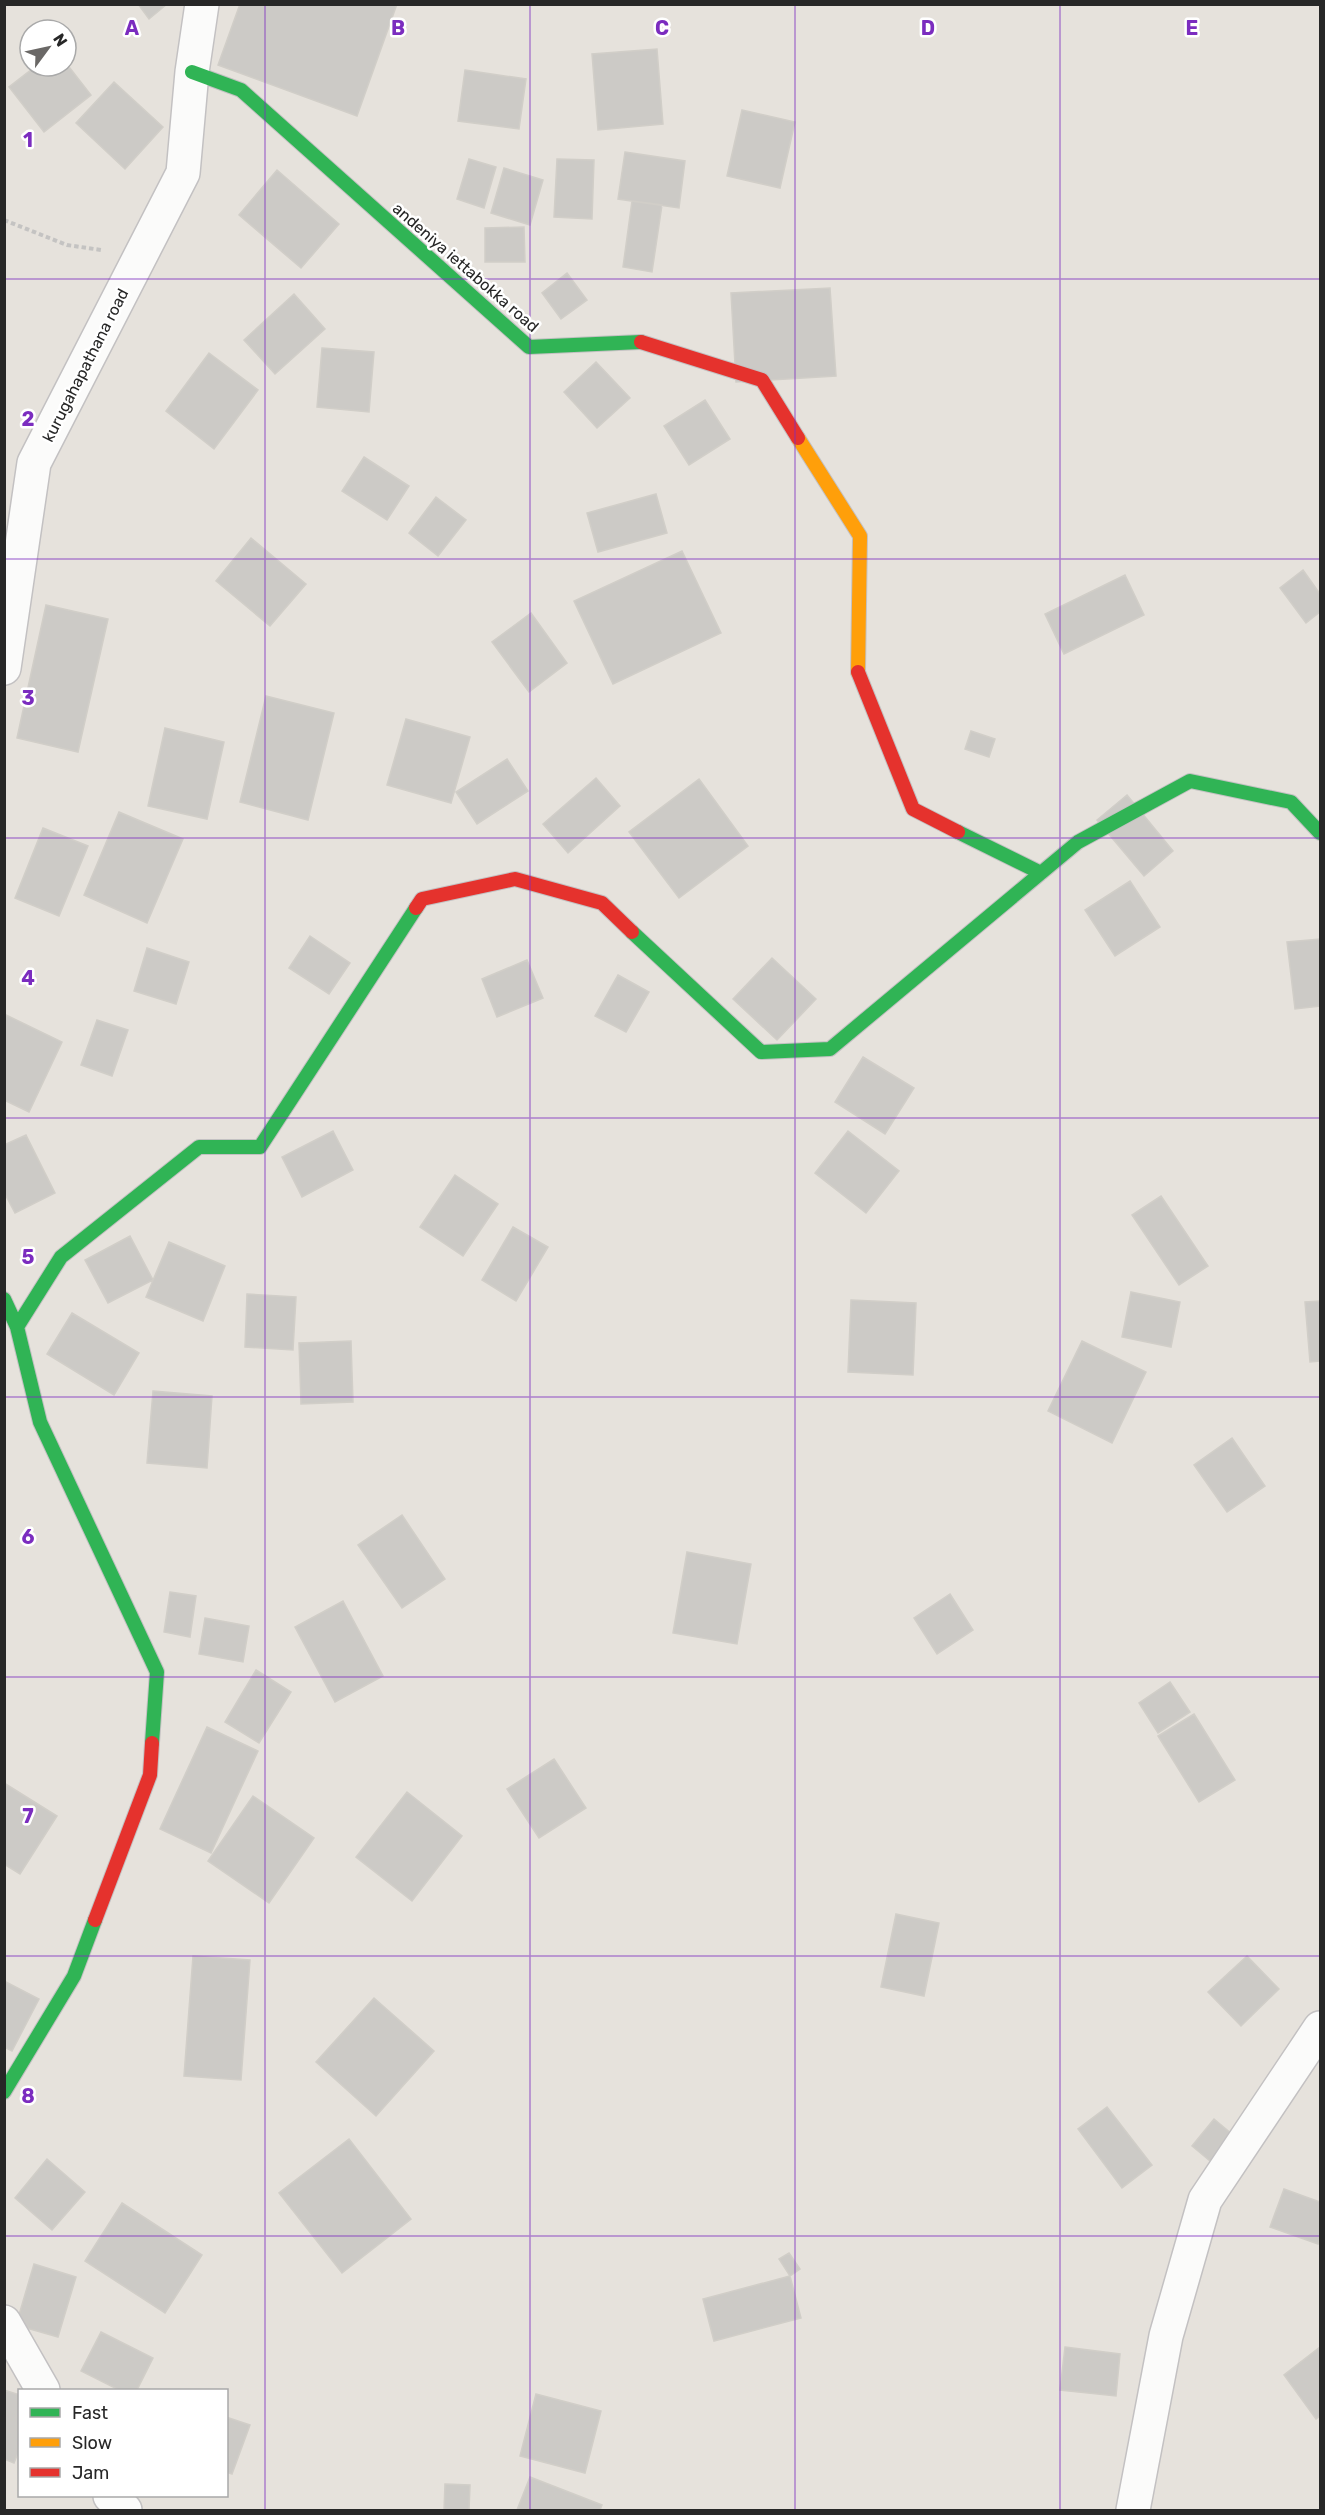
<svg xmlns="http://www.w3.org/2000/svg" width="1325" height="2515" font-family="Rubik,sans-serif">
<style>
.building{fill:#cccac6;stroke:#d1cec8;stroke-width:1.5}
.lines{fill:none;stroke-linecap:round;stroke-linejoin:round}
.street-casing{stroke:#c3c1c2;stroke-width:36}
.fast-casing{stroke:#c3c1c2;stroke-width:16}
.slow-casing{stroke:#c3c1c2;stroke-width:16}
.jam-casing{stroke:#c3c1c2;stroke-width:16}
.path{stroke:#c4c3c2;stroke-width:4;stroke-dasharray:4.5 3;stroke-linecap:butt}
.street{stroke:#fbfbfa;stroke-width:33}
.fast{stroke:#30b455;stroke-width:14}
.slow{stroke:#ff9f0a;stroke-width:14}
.jam{stroke:#e5322d;stroke-width:14}
.grid{fill:none;stroke:#7b2cbf;stroke-width:1.5;stroke-opacity:0.55}
.labels{text-anchor:middle;stroke-width:5;stroke-linejoin:round;paint-order:stroke}
.street-label{font-size:16px;fill:#272727;stroke:#fff}
.grid-label{font-size:20px;text-anchor:middle;font-weight:bold;fill:#7b2cbf;stroke:#fff;stroke-width:5;stroke-linejoin:round;paint-order:stroke}
</style>
<rect width="100%" height="100%" fill="#e6e2dc"/>
<path class="building" d="M138 4H167L149 19Z
M240 4H397L357 116 218 65Z
M657 49 663 124 598 130 592 54Z
M66 63 91 95 44 132 9 87 36 66H66Z
M465 70 526 79 519 129 458 121Z
M114 82 163 127 125 169 76 123Z
M742 110 795 122 780 188 727 176Z
M625 152 685 161 679 208 618 199Z
M469 159 496 167 484 208 457 199Z
M557 159 594 160 592 219 554 217Z
M504 168 543 180 530 225 491 213Z
M277 170 339 224 301 268 239 215Z
M632 201 662 205 652 272 623 267Z
M524 227 525 262H485V228Z
M567 273 587 300 561 319 542 293Z
M830 288 836 376 736 382 731 293Z
M294 294 325 329 275 374 244 340Z
M322 348 374 352 369 412 317 407Z
M209 353 258 390 214 449 166 411Z
M596 362 630 398 597 428 564 392Z
M705 400 730 439 689 465 664 426Z
M364 457 409 486 387 520 342 491Z
M656 494 667 533 598 552 587 513Z
M436 497 466 520 438 556 409 533Z
M251 538 306 584 270 626 216 581Z
M682 551 721 633 613 684 574 601Z
M1303 570 1320 594V612L1306 623 1280 588Z
M1125 575 1144 615 1064 654 1045 614Z
M46 605 108 619 78 752 17 738Z
M531 613 567 663 529 692 492 642Z
M266 696 334 713 308 820 240 802Z
M406 719 470 737 451 803 387 785Z
M165 728 224 742 207 819 148 806Z
M971 731 995 739 989 757 965 749Z
M507 759 528 791 477 824 456 792Z
M596 778 620 806 568 853 543 824Z
M699 779 748 846 679 898 629 832Z
M1127 795 1173 851 1144 876 1097 820Z
M119 812 183 839 147 923 84 895Z
M43 828 88 846 59 916 15 898Z
M1130 881 1160 927 1115 956 1085 910Z
M310 936 350 963 329 994 289 968Z
M1320 939V1006L1295 1009 1287 942Z
M147 948 189 962 176 1004 134 991Z
M772 958 816 999 777 1040 733 999Z
M527 960 543 998 497 1017 482 979Z
M618 975 649 992 626 1032 595 1016Z
M4 1014 62 1042 29 1112 4 1100Z
M97 1020 128 1030 112 1076 81 1065Z
M863 1057 914 1088 885 1134 835 1102Z
M333 1131 353 1170 302 1197 282 1157Z
M848 1131 899 1171 866 1213 815 1173Z
M26 1135 55 1193 15 1213 4 1192V1145Z
M455 1175 498 1204 463 1256 420 1227Z
M1161 1196 1208 1266 1179 1285 1132 1215Z
M513 1227 548 1247 516 1301 482 1280Z
M130 1236 153 1280 108 1303 85 1260Z
M169 1242 225 1266 203 1321 146 1297Z
M1131 1292 1180 1302 1171 1347 1122 1337Z
M247 1294 296 1297 293 1350 245 1347Z
M851 1300 916 1303 913 1375 848 1372Z
M1320 1301V1361L1310 1362 1305 1302Z
M72 1313 139 1353 114 1395 47 1354Z
M351 1341 353 1402 301 1404 299 1343Z
M1082 1341 1146 1372 1112 1443 1048 1411Z
M153 1391 212 1396 207 1468 147 1463Z
M1232 1438 1265 1486 1227 1512 1194 1465Z
M402 1515 445 1579 402 1608 358 1545Z
M687 1552 751 1564 737 1644 673 1633Z
M170 1592 196 1596 190 1637 164 1632Z
M950 1594 973 1630 937 1654 914 1618Z
M343 1601 383 1676 335 1702 295 1627Z
M205 1618 249 1626 243 1662 199 1654Z
M256 1670 291 1692 259 1743 225 1722Z
M1170 1682 1190 1712 1158 1733 1139 1703Z
M1194 1714 1235 1780 1199 1802 1158 1736Z
M207 1727 258 1751 211 1853 160 1829Z
M554 1759 586 1808 539 1838 507 1789Z
M4 1783 57 1816 20 1874 4 1864Z
M407 1792 462 1836 412 1901 356 1857Z
M253 1796 314 1838 269 1903 208 1861Z
M896 1914 939 1923 924 1996 881 1987Z
M193 1956 250 1960 241 2080 184 2076Z
M1247 1956 1279 1989 1241 2026 1208 1992Z
M4 1981 39 1999 12 2051 4 2047Z
M374 1998 434 2051 376 2116 316 2062Z
M1107 2107 1152 2165 1122 2188 1078 2129Z
M1214 2119 1244 2144 1222 2171 1192 2146Z
M349 2139 411 2219 342 2273 279 2193Z
M47 2159 85 2192 52 2230 15 2198Z
M1284 2189 1320 2202V2238L1318 2244 1270 2227Z
M122 2203 202 2255 165 2313 85 2261Z
M789 2253 800 2269 790 2276 779 2259Z
M34 2264 76 2277 58 2337 16 2325Z
M790 2276 801 2318 714 2341 703 2299Z
M101 2332 153 2358 137 2390H119L81 2371Z
M1065 2347 1120 2354 1116 2396 1060 2390Z
M1320 2347V2416L1316 2419 1284 2375Z
M4 2390 20 2395V2448L14 2463 4 2459Z
M536 2394 601 2411 585 2473 520 2456Z
M226 2417 250 2425 232 2474 226 2472Z
M530 2477 602 2505 600 2510H517Z
M445 2484 470 2485 469 2510H444Z"/>
<g class="lines">
<defs>
<path id="street" d="M4 668 34 463 183 173 192 72 202 4
M4 2322 43 2390
M110 2496 125 2510
M1133 2510 1166 2336 1205 2200 1320 2028"/>
<path id="fast" d="M192 72 241 90 529 347 641 342
M958 832 1041 873
M632 932 761 1052 830 1049 1078 842 1190 781 1291 802 1320 833
M4 1299 17 1327 40 1422 157 1672 152 1743
M17 1327 61 1257 199 1147H260L416 908
M4 2092 74 1976 95 1920"/>
<path id="slow" d="M798 438 860 536 858 672"/>
<path id="jam" d="M641 342 762 380 798 438
M858 672 913 809 958 832
M416 908 422 899 515 879 602 903 632 932
M95 1920 150 1775 152 1743"/>
</defs>
<use href="#street" class="street-casing"/>
<use href="#fast" class="fast-casing"/>
<use href="#slow" class="slow-casing"/>
<use href="#jam" class="jam-casing"/>
<path class="path" d="M4 220 67 245 101 250"/>
<use href="#street" class="street"/>
<use href="#fast" class="fast"/>
<use href="#slow" class="slow"/>
<use href="#jam" class="jam"/>
</g>
<path class="grid" d="M265 4V2510M530 4V2510M795 4V2510M1060 4V2510M4 279H1320M4 559H1320M4 838H1320M4 1118H1320M4 1397H1320M4 1677H1320M4 1956H1320M4 2236H1320"/>
<g class="labels">
<g class="street-label">
<text transform="translate(466 267) rotate(41)" y="6">andeniya iettabokka road</text>
<text transform="translate(85 365) rotate(-63)" y="6">kurugahapathana road</text>
</g>
</g>
<g class="grid-label">
<text x="132" y="35">A</text>
<text x="398" y="35">B</text>
<text x="662" y="35">C</text>
<text x="928" y="35">D</text>
<text x="1192" y="35">E</text>
<text x="28" y="147">1</text>
<text x="28" y="426">2</text>
<text x="28" y="705">3</text>
<text x="28" y="985">4</text>
<text x="28" y="1264">5</text>
<text x="28" y="1544">6</text>
<text x="28" y="1823">7</text>
<text x="28" y="2103">8</text>
</g>
<rect width="1325" height="2515" fill="none" stroke="#272727" stroke-width="12"/>
<rect x="18" y="2389" width="210" height="108" fill="#ffffff" stroke="#a9a9a9" stroke-width="1.5"/>
<rect x="30" y="2408" width="30" height="9" fill="#30b455" stroke="#a9a9a9" stroke-width="1.5"/>
<text x="72" y="2419" font-size="18" fill="#272727">Fast</text>
<rect x="30" y="2438" width="30" height="9" fill="#ff9f0a" stroke="#a9a9a9" stroke-width="1.5"/>
<text x="72" y="2449" font-size="18" fill="#272727">Slow</text>
<rect x="30" y="2468" width="30" height="9" fill="#e5322d" stroke="#a9a9a9" stroke-width="1.5"/>
<text x="72" y="2479" font-size="18" fill="#272727">Jam</text>
<g transform="translate(48 48) rotate(57)"><circle r="28" fill="#ffffff" stroke="#a9a9a9" stroke-width="1.5"/>
<path d="M0-4.5L10 22L0 15L-10 22Z" fill="#6a6866"/>
<text y="-9" font-size="16" font-weight="bold" text-anchor="middle" fill="#272727">N</text>
</g>
</svg>
